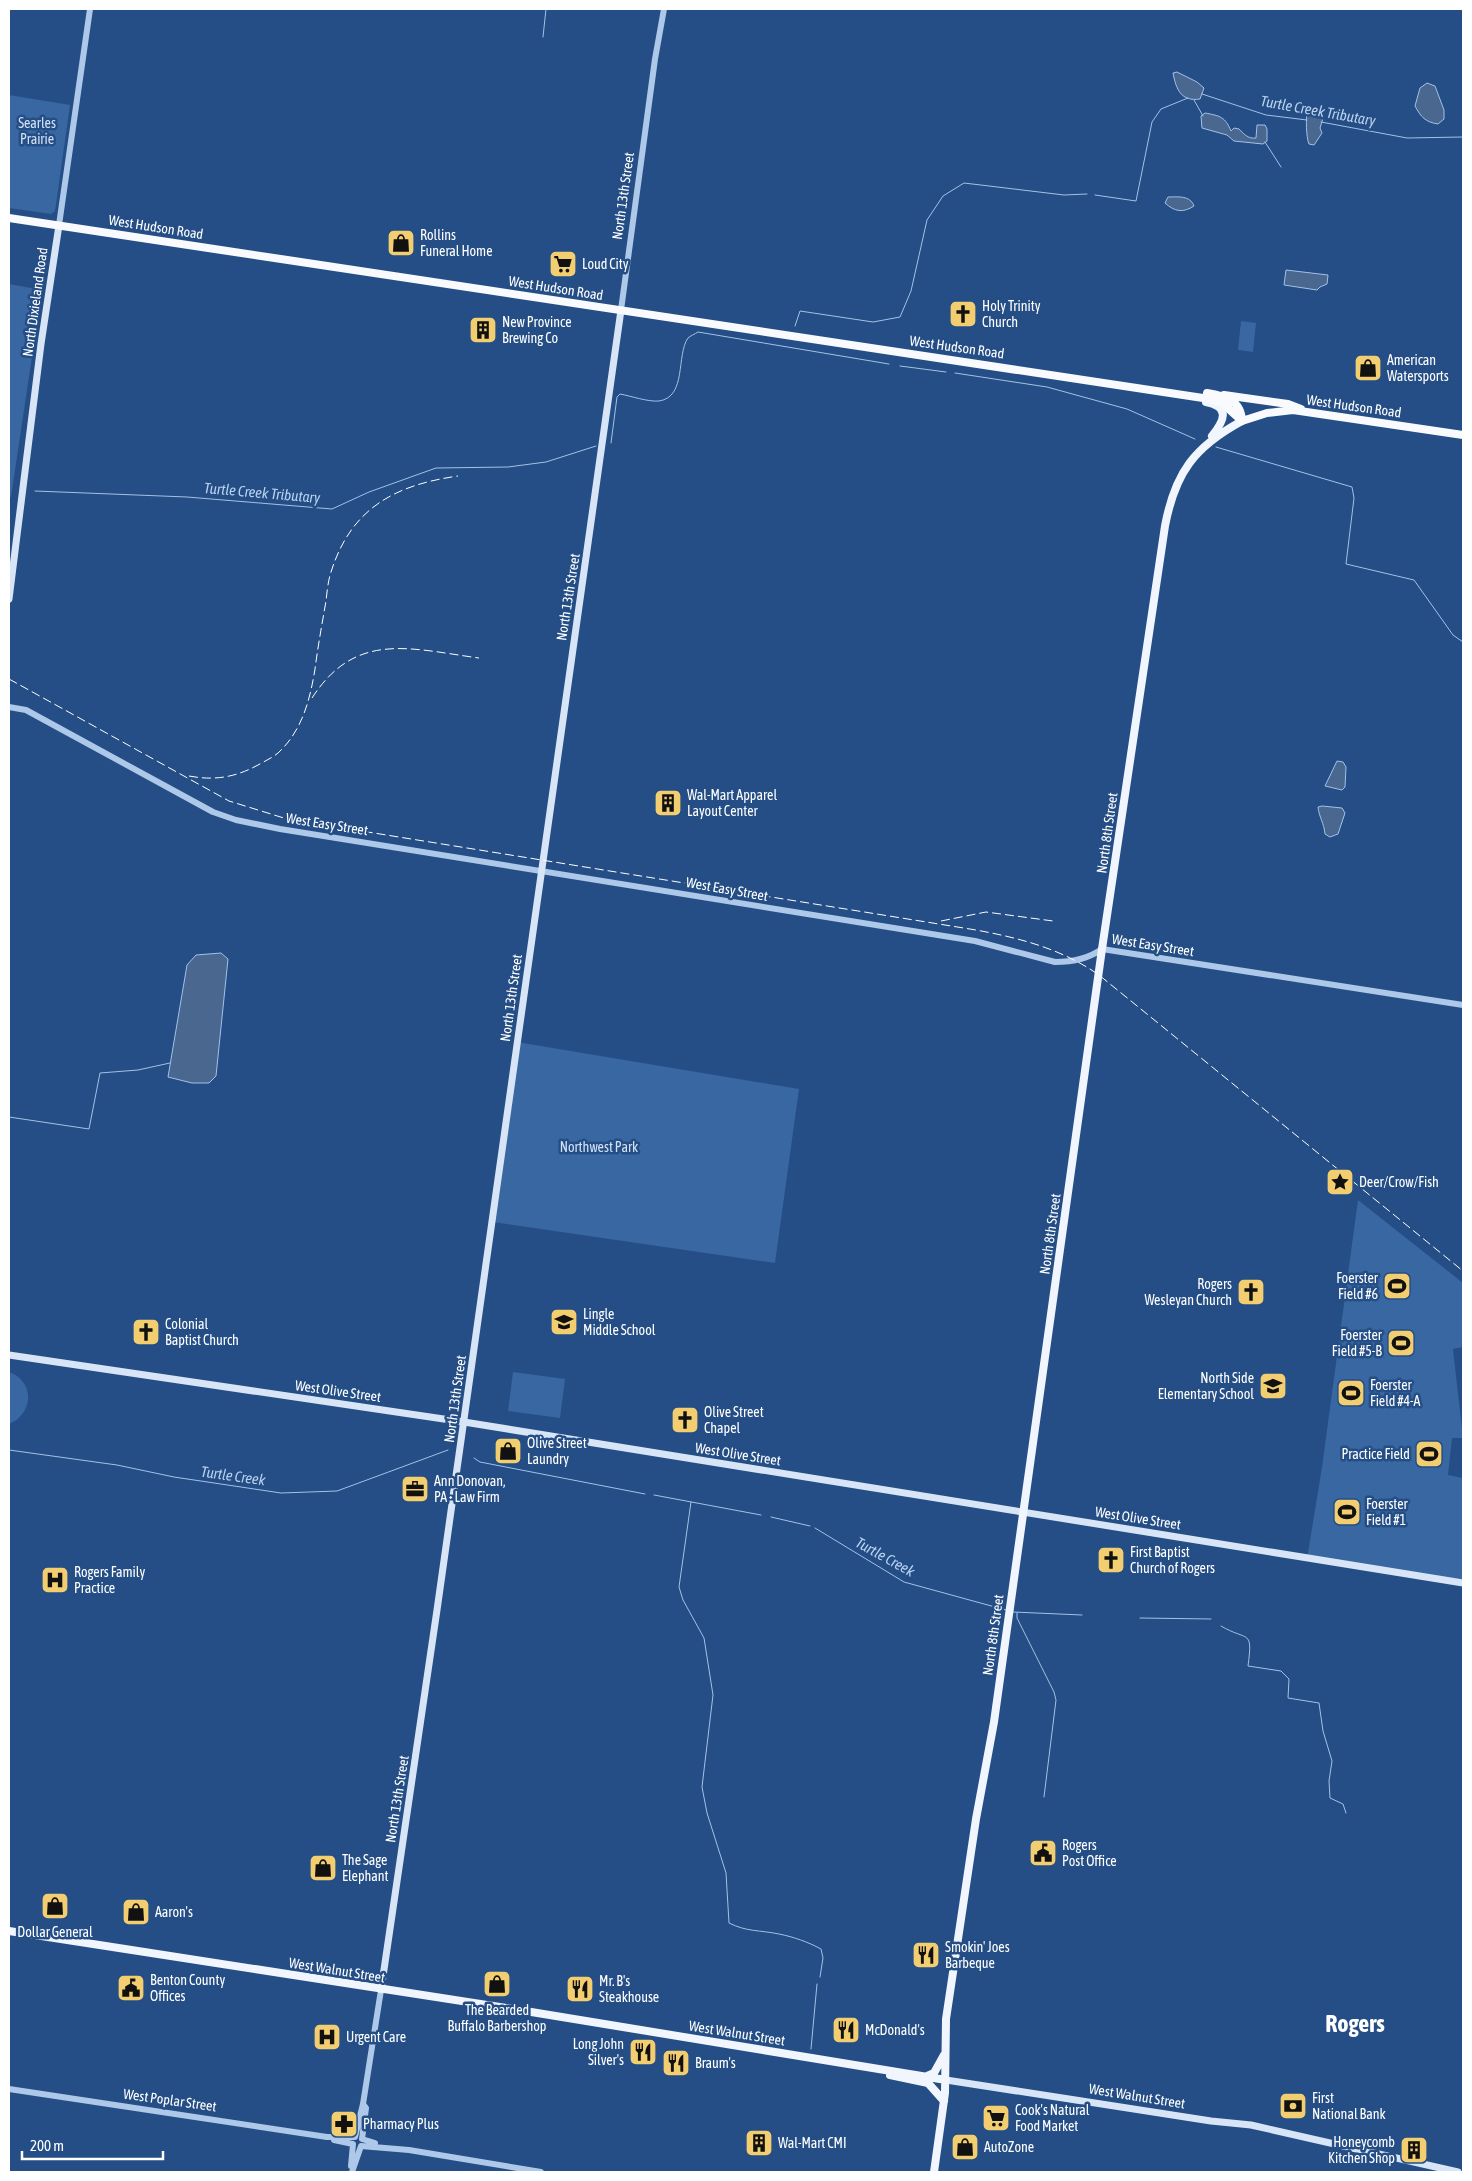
<svg xmlns="http://www.w3.org/2000/svg" width="1472" height="2181" font-family="'Asap Condensed',sans-serif">
<style>
.green{fill:#3867a2}
.water{fill:#49678f;stroke:#a2c2e9}
.lines{fill:none;stroke-linecap:round;stroke-linejoin:round}
.stream{stroke:#a2c2e9;stroke-width:1}
.tertiary{stroke:#adc8e8;stroke-width:6}
.secondary{stroke:#d8e5f7;stroke-width:7}
.primary{stroke:#f0f5fe;stroke-width:8}
.trunk{stroke:#f8fafe;stroke-width:8}
.rail{stroke:#fff;stroke-width:1;stroke-dasharray:9 4;stroke-linecap:butt}
.labels{text-anchor:middle;stroke-width:5;stroke-linejoin:round;paint-order:stroke}
.park-label{font-size:14px;fill:#d1e2f6;stroke:#244e85}
.street-label{font-size:14px;fill:#fff;stroke:#244e85}
.poi-label{font-size:14px;fill:#fff;stroke:#244e85;text-anchor:start}
.water-label{font-size:15px;font-style:italic;fill:#b9d2f0;stroke:#244e85}
.town-label{font-size:24px;font-weight:bold;fill:#fff;stroke:#244e85}
</style>
<rect width="100%" height="100%" fill="#244e85"/>
<path class="green" d="M9 95 70 105 55 211 51 214 9 208Z
M9 284 42 290 11 497H9Z
M1241 321 1256 323 1253 352 1238 350Z
M517 1042 799 1089 775 1263 493 1222Z
M1358 1200 1463 1283V1347L1453 1349 1463 1438H1452L1448 1475 1463 1478V1580L1307 1559 1322 1467Z
M9 1372C35 1381 34 1414 9 1424Z
M513 1372 565 1379 560 1418 508 1411Z"/>
<path class="water" d="M1177 72 1197 82 1204 88 1200 99C1181 102 1176 89 1173 73Z
M1427 83 1435 86 1444 110V119L1438 124C1425 122 1421 117 1415 106L1420 88Z
M1311 107 1324 115 1320 128 1322 133 1314 145 1309 144C1306 137 1306 118 1307 111Z
M1205 113C1221 116 1225 117 1231 131L1234 128 1239 129C1244 134 1248 139 1256 138L1257 125H1265L1267 129V141L1263 144 1234 141 1227 135 1202 128 1201 116Z
M1168 197C1178 197 1190 195 1194 206 1183 213 1175 212 1165 203Z
M1286 270 1328 275 1327 284 1320 287 1317 290 1284 285Z
M1337 761 1343 762 1346 767 1345 787 1342 790 1325 786Z
M1322 806 1342 808 1345 813 1338 834 1330 837 1325 834C1324 823 1319 817 1318 807Z
M221 953 228 959 216 1076 209 1083H192L168 1077 187 965 196 955Z"/>
<g class="lines">
<path class="stream" d="M543 37 546 9
M1202 94 1266 115 1307 120
M1194 100 1203 116
M1321 122 1407 138 1463 137
M1265 142 1281 167
M1095 195 1136 201 1152 122 1161 109 1188 98
M795 326 800 311 873 322 900 317 911 291 927 220 943 196 964 183 1064 195 1087 194
M900 366 946 372
M955 373 1047 387 1127 409 1195 439
M611 443 617 397 620 394C631 396 648 402 659 401 687 397 676 355 688 338 690 336 695 334 698 332L889 364
M1216 447 1352 487 1354 498 1346 564 1414 580 1453 635 1463 642
M35 491 187 497 332 509 369 492 436 468 508 467 546 462 596 446
M9 1117 89 1129 100 1073 138 1070 170 1063
M9 1450 117 1465 174 1477 281 1493 337 1491 448 1450
M474 1458 480 1462 645 1494
M654 1495 761 1515
M691 1502 679 1587 683 1600 704 1638 713 1695 702 1787 707 1813 726 1873 729 1923C747 1932 760 1930 779 1934 794 1937 808 1942 821 1949L823 1958 820 1977
M771 1517 810 1526
M815 1528 904 1582 1006 1610
M1013 1612 1082 1615
M1017 1613V1618L1054 1692 1056 1700 1044 1797
M1140 1618 1211 1619
M1221 1626C1248 1642 1253 1628 1248 1666L1281 1671 1289 1679 1288 1698 1319 1703 1323 1731 1332 1761 1329 1781 1330 1798 1343 1804 1346 1813
M811 2049 817 1984"/>
<path class="tertiary" d="M59 225 90 9
M621 310 655 59 664 9
M9 707 26 710 213 812 236 820 280 829 975 941 1055 962C1073 962 1088 959 1102 949L1463 1005
M9 2089 327 2137H355L363 2104 381 1990
M363 2104 366 2108 362 2139 375 2143
M334 2140 353 2144 351 2166
M352 2172 361 2146 409 2150 541 2172"/>
<path class="secondary" d="M9 599 41 344 59 225
M9 1355 464 1422 1463 1583
M381 1990 437 1610 621 310
M946 2080 1211 2121 1251 2125 1458 2172"/>
<path class="primary" d="M1206 402C1231 407 1224 421 1212 436
M9 1931 513 2009 946 2080
M890 2075 928 2083 944 2101
M925 2077 934 2073 944 2055
M934 2172 945 2093 946 2019 976 1819 994 1722 1102 949 1165 526C1175 473 1194 447 1242 421"/>
<path class="trunk" d="M9 218 1203 398 1221 402 1242 421
M1207 393C1225 396 1241 400 1242 421
M1224 395 1288 404 1301 409
M1242 421 1267 413 1293 410 1463 435"/>
<path class="rail" d="M9 679 229 801 287 819 976 930C1020 938 1062 949 1099 975L1463 1271
M312 698C356 630 411 649 479 658
M189 776C215 781 236 777 258 765 265 761 272 758 278 753 302 731 310 700 315 669 318 646 322 624 326 601 327 592 328 581 331 572 351 508 395 485 458 476
M941 921 986 912 1053 921"/>
</g>
<defs>
<symbol id="shop-square" viewBox="-11 -11 22 22"><rect x="-9" y="-9" width="18" height="18" rx="4" fill="#f3ce71" stroke="#244e85"/><path d="M-5-2.5h2.3a2.7 3.5 0 0 1 5.4 0H5L5.5 6h-11ZM-1.5-2.5h3a1.5 2.3 0 0 0-3 0Z" fill="#111"/></symbol>
<symbol id="supermarket-square" viewBox="-11 -11 22 22"><rect x="-9" y="-9" width="18" height="18" rx="4" fill="#f3ce71" stroke="#244e85"/><path d="M-6-5.5h2.5l.6 2H6L4.5 2H-2.5L-4.4-4H-6ZM-1.5 3.2a1.3 1.3 0 1 0 .1 0ZM3 3.2a1.3 1.3 0 1 0 .1 0Z" fill="#111"/></symbol>
<symbol id="church-square" viewBox="-11 -11 22 22"><rect x="-9" y="-9" width="18" height="18" rx="4" fill="#f3ce71" stroke="#244e85"/><path d="M-1.2-6h2.4v3.5h3.3v2.4h-3.3V6h-2.4V-.1h-3.3v-2.4h3.3Z" fill="#111"/></symbol>
<symbol id="building-square" viewBox="-11 -11 22 22"><rect x="-9" y="-9" width="18" height="18" rx="4" fill="#f3ce71" stroke="#244e85"/><path d="M-4-6H4V6H1V3H-1V6H-4ZM-2.5-4.3h1.7v1.8h-1.7ZM.8-4.3h1.7v1.8H.8ZM-2.5-1h1.7V.8h-1.7ZM.8-1h1.7V.8H.8Z" fill="#111"/></symbol>
<symbol id="sight-square" viewBox="-11 -11 22 22"><rect x="-9" y="-9" width="18" height="18" rx="4" fill="#f3ce71" stroke="#244e85"/><path d="M0-6L1.8-2.2L6-1.7L2.9 1.2L3.7 5.4L0 3.3L-3.7 5.4L-2.9 1.2L-6-1.7L-1.8-2.2Z" fill="#111"/></symbol>
<symbol id="stadium-square" viewBox="-11 -11 22 22"><rect x="-9" y="-9" width="18" height="18" rx="4" fill="#f3ce71" stroke="#244e85"/><path d="M0-5a6.5 5 0 1 0 0 10a6.5 5 0 1 0 0-10ZM-3.5-1.8h7v3.6h-7Z" fill="#111"/></symbol>
<symbol id="school-square" viewBox="-11 -11 22 22"><rect x="-9" y="-9" width="18" height="18" rx="4" fill="#f3ce71" stroke="#244e85"/><path d="M0-5L7-2L0 1L-7-2ZM-4 1L0 2.5L4 1V4Q0 6-4 4Z" fill="#111"/></symbol>
<symbol id="office-square" viewBox="-11 -11 22 22"><rect x="-9" y="-9" width="18" height="18" rx="4" fill="#f3ce71" stroke="#244e85"/><path d="M-6-3h4V-5.5h4V-3h4V5H-6ZM-1-4.5V-3h2v-1.5ZM-6 0V1H6V0Z" fill="#111"/></symbol>
<symbol id="hospital-square" viewBox="-11 -11 22 22"><rect x="-9" y="-9" width="18" height="18" rx="4" fill="#f3ce71" stroke="#244e85"/><path d="M-5-5h3v3.5h4V-5h3V5h-3V1.5h-4V5h-3Z" fill="#111"/></symbol>
<symbol id="civic-square" viewBox="-11 -11 22 22"><rect x="-9" y="-9" width="18" height="18" rx="4" fill="#f3ce71" stroke="#244e85"/><path d="M-.6-6.5H3V-4.5H.6V-3L4-1V1h2V6H-6V1h2V-1L-.6-3ZM-1.2 2.5V6h2.4V2.5Z" fill="#111"/></symbol>
<symbol id="restaurant-square" viewBox="-11 -11 22 22"><rect x="-9" y="-9" width="18" height="18" rx="4" fill="#f3ce71" stroke="#244e85"/><path d="M-5-6h1v4h1v-4h1v4h1v-4h1v5L-1.5 .5V6h-2V.5L-5-1ZM5-6V6H3V1.5H1.5Q1.5-4 5-6Z" fill="#111"/></symbol>
<symbol id="bank-square" viewBox="-11 -11 22 22"><rect x="-9" y="-9" width="18" height="18" rx="4" fill="#f3ce71" stroke="#244e85"/><path d="M-6-4H6V4H-6ZM0-2.3a2.3 2.3 0 1 0 0 4.6a2.3 2.3 0 1 0 0-4.6Z" fill="#111"/></symbol>
<symbol id="pharmacy-square" viewBox="-11 -11 22 22"><rect x="-9" y="-9" width="18" height="18" rx="4" fill="#f3ce71" stroke="#244e85"/><path d="M-2-6h4v4h4v4h-4v4h-4v-4h-4v-4h4Z" fill="#111"/></symbol>
</defs>
<g fill-rule="evenodd">
<use href="#shop-square" x="385" y="227" width="32" height="32"/>
<use href="#supermarket-square" x="547" y="248" width="32" height="32"/>
<use href="#church-square" x="947" y="298" width="32" height="32"/>
<use href="#building-square" x="467" y="314" width="32" height="32"/>
<use href="#shop-square" x="1352" y="352" width="32" height="32"/>
<use href="#building-square" x="652" y="787" width="32" height="32"/>
<use href="#sight-square" x="1324" y="1166" width="32" height="32"/>
<use href="#stadium-square" x="1381" y="1270" width="32" height="32"/>
<use href="#church-square" x="1235" y="1276" width="32" height="32"/>
<use href="#school-square" x="548" y="1306" width="32" height="32"/>
<use href="#church-square" x="130" y="1316" width="32" height="32"/>
<use href="#stadium-square" x="1385" y="1327" width="32" height="32"/>
<use href="#school-square" x="1257" y="1370" width="32" height="32"/>
<use href="#stadium-square" x="1335" y="1377" width="32" height="32"/>
<use href="#church-square" x="669" y="1404" width="32" height="32"/>
<use href="#shop-square" x="492" y="1435" width="32" height="32"/>
<use href="#stadium-square" x="1413" y="1438" width="32" height="32"/>
<use href="#office-square" x="399" y="1473" width="32" height="32"/>
<use href="#stadium-square" x="1331" y="1496" width="32" height="32"/>
<use href="#church-square" x="1095" y="1544" width="32" height="32"/>
<use href="#hospital-square" x="39" y="1564" width="32" height="32"/>
<use href="#civic-square" x="1027" y="1837" width="32" height="32"/>
<use href="#shop-square" x="307" y="1852" width="32" height="32"/>
<use href="#shop-square" x="39" y="1890" width="32" height="32"/>
<use href="#shop-square" x="120" y="1896" width="32" height="32"/>
<use href="#restaurant-square" x="910" y="1939" width="32" height="32"/>
<use href="#shop-square" x="481" y="1968" width="32" height="32"/>
<use href="#civic-square" x="115" y="1972" width="32" height="32"/>
<use href="#restaurant-square" x="564" y="1973" width="32" height="32"/>
<use href="#restaurant-square" x="830" y="2014" width="32" height="32"/>
<use href="#hospital-square" x="311" y="2021" width="32" height="32"/>
<use href="#restaurant-square" x="627" y="2036" width="32" height="32"/>
<use href="#restaurant-square" x="660" y="2047" width="32" height="32"/>
<use href="#bank-square" x="1277" y="2090" width="32" height="32"/>
<use href="#supermarket-square" x="980" y="2102" width="32" height="32"/>
<use href="#pharmacy-square" x="328" y="2108" width="32" height="32"/>
<use href="#building-square" x="743" y="2127" width="32" height="32"/>
<use href="#shop-square" x="949" y="2131" width="32" height="32"/>
<use href="#building-square" x="1398" y="2134" width="32" height="32"/>
</g>
<g class="labels">
<g class="park-label">
<text x="37" y="128">Searles<tspan x="37" dy="16">Prairie</tspan></text>
<text x="599" y="1152">Northwest Park</text>
</g>
<g class="street-label">
<text transform="translate(623 196) rotate(-82)" y="5">North 13th Street</text>
<text transform="translate(156 227) rotate(9)" y="5">West Hudson Road</text>
<text transform="translate(556 288) rotate(9)" y="5">West Hudson Road</text>
<text transform="translate(35 302) rotate(-82)" y="5">North Dixieland Road</text>
<text transform="translate(957 347) rotate(8)" y="5">West Hudson Road</text>
<text transform="translate(1354 406) rotate(8)" y="5">West Hudson Road</text>
<text transform="translate(568 597) rotate(-81)" y="5">North 13th Street</text>
<text transform="translate(327 824) rotate(9)" y="5">West Easy Street</text>
<text transform="translate(1107 833) rotate(-82)" y="5">North 8th Street</text>
<text transform="translate(727 889) rotate(10)" y="5">West Easy Street</text>
<text transform="translate(1153 945) rotate(9)" y="5">West Easy Street</text>
<text transform="translate(511 998) rotate(-82)" y="5">North 13th Street</text>
<text transform="translate(1050 1234) rotate(-82)" y="5">North 8th Street</text>
<text transform="translate(338 1391) rotate(8)" y="5">West Olive Street</text>
<text transform="translate(455 1399) rotate(-82)" y="5">North 13th Street</text>
<text transform="translate(738 1454) rotate(9)" y="5">West Olive Street</text>
<text transform="translate(1138 1518) rotate(9)" y="5">West Olive Street</text>
<text transform="translate(993 1635) rotate(-82)" y="5">North 8th Street</text>
<text transform="translate(397 1799) rotate(-81)" y="5">North 13th Street</text>
<text transform="translate(337 1970) rotate(9)" y="5">West Walnut Street</text>
<text transform="translate(737 2033) rotate(9)" y="5">West Walnut Street</text>
<text transform="translate(1137 2096) rotate(9)" y="5">West Walnut Street</text>
<text transform="translate(170 2100) rotate(8)" y="5">West Poplar Street</text>
</g>
<g class="poi-label">
<text x="420" y="240">Rollins<tspan x="420" dy="16">Funeral Home</tspan></text>
<text x="582" y="269">Loud City</text>
<text x="982" y="311">Holy Trinity<tspan x="982" dy="16">Church</tspan></text>
<text x="502" y="327">New Province<tspan x="502" dy="16">Brewing Co</tspan></text>
<text x="1387" y="365">American<tspan x="1387" dy="16">Watersports</tspan></text>
<text x="687" y="800">Wal-Mart Apparel<tspan x="687" dy="16">Layout Center</tspan></text>
<text x="1359" y="1187">Deer/Crow/Fish</text>
<text x="1378" y="1283" text-anchor="end">Foerster<tspan x="1378" dy="16">Field #6</tspan></text>
<text x="1232" y="1289" text-anchor="end">Rogers<tspan x="1232" dy="16">Wesleyan Church</tspan></text>
<text x="583" y="1319">Lingle<tspan x="583" dy="16">Middle School</tspan></text>
<text x="165" y="1329">Colonial<tspan x="165" dy="16">Baptist Church</tspan></text>
<text x="1382" y="1340" text-anchor="end">Foerster<tspan x="1382" dy="16">Field #5-B</tspan></text>
<text x="1254" y="1383" text-anchor="end">North Side<tspan x="1254" dy="16">Elementary School</tspan></text>
<text x="1370" y="1390">Foerster<tspan x="1370" dy="16">Field #4-A</tspan></text>
<text x="704" y="1417">Olive Street<tspan x="704" dy="16">Chapel</tspan></text>
<text x="527" y="1448">Olive Street<tspan x="527" dy="16">Laundry</tspan></text>
<text x="1410" y="1459" text-anchor="end">Practice Field</text>
<text x="434" y="1486">Ann Donovan,<tspan x="434" dy="16">PA - Law Firm</tspan></text>
<text x="1366" y="1509">Foerster<tspan x="1366" dy="16">Field #1</tspan></text>
<text x="1130" y="1557">First Baptist<tspan x="1130" dy="16">Church of Rogers</tspan></text>
<text x="74" y="1577">Rogers Family<tspan x="74" dy="16">Practice</tspan></text>
<text x="1062" y="1850">Rogers<tspan x="1062" dy="16">Post Office</tspan></text>
<text x="342" y="1865">The Sage<tspan x="342" dy="16">Elephant</tspan></text>
<text x="155" y="1917">Aaron's</text>
<text x="55" y="1937" text-anchor="middle">Dollar General</text>
<text x="945" y="1952">Smokin' Joes<tspan x="945" dy="16">Barbeque</tspan></text>
<text x="150" y="1985">Benton County<tspan x="150" dy="16">Offices</tspan></text>
<text x="599" y="1986">Mr. B's<tspan x="599" dy="16">Steakhouse</tspan></text>
<text x="497" y="2015" text-anchor="middle">The Bearded<tspan x="497" dy="16">Buffalo Barbershop</tspan></text>
<text x="865" y="2035">McDonald's</text>
<text x="346" y="2042">Urgent Care</text>
<text x="624" y="2049" text-anchor="end">Long John<tspan x="624" dy="16">Silver's</tspan></text>
<text x="695" y="2068">Braum's</text>
<text x="1312" y="2103">First<tspan x="1312" dy="16">National Bank</tspan></text>
<text x="1015" y="2115">Cook's Natural<tspan x="1015" dy="16">Food Market</tspan></text>
<text x="363" y="2129">Pharmacy Plus</text>
<text x="1395" y="2147" text-anchor="end">Honeycomb<tspan x="1395" dy="16">Kitchen Shop</tspan></text>
<text x="778" y="2148">Wal-Mart CMI</text>
<text x="984" y="2152">AutoZone</text>
</g>
<g class="water-label">
<text transform="translate(1318 111) rotate(10)" y="5">Turtle Creek Tributary</text>
<text transform="translate(262 493) rotate(5)" y="5">Turtle Creek Tributary</text>
<text transform="translate(233 1476) rotate(8)" y="5">Turtle Creek</text>
<text transform="translate(885 1557) rotate(29)" y="5">Turtle Creek</text>
</g>
<g class="town-label">
<text x="1355" y="2032">Rogers</text>
</g>
</g>
<rect width="1472" height="2181" fill="none" stroke="#ffffff" stroke-width="20"/>
<path d="M22 2151v8h141v-8" fill="none" stroke="#ffffff" stroke-width="2.5"/>
<text x="30" y="2151" font-size="15" fill="#ffffff" stroke="#244e85" stroke-width="4" paint-order="stroke">200 m</text>
</svg>
